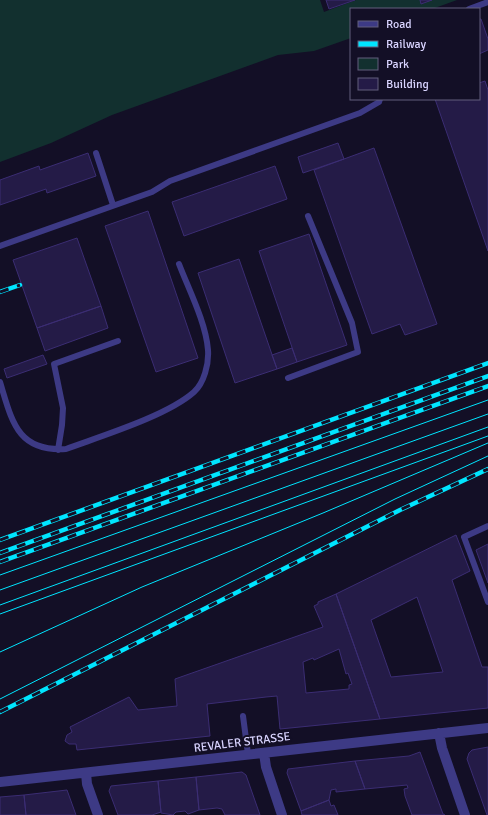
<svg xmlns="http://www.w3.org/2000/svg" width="488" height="815" font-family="Signika,sans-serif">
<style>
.green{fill:#12302f}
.building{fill:#241b47;stroke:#3b2d73;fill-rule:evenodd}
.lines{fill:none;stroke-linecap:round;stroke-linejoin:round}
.lane{stroke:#3d3a85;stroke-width:6}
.street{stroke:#3d3a85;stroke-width:10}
.tram{stroke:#00e5ff;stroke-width:1}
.rail-casing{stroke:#00e5ff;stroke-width:4.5}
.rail{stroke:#130f26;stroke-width:3;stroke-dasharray:9;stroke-linecap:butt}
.labels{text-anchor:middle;stroke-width:4;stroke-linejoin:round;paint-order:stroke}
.street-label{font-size:12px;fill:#d9d4ff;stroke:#130f26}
</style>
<rect width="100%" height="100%" fill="#130f26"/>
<path class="green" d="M0 0H320L324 12 356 0H457L432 9H351V38L314 51 278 55 112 115 51 143 0 162Z"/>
<path class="building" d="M326 0H355L329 9Z
M420 0H432L421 4Z
M479 19H481L488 39V50L479 54Z
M485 81 488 90V251L435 99H479V83Z
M338 143 344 159 303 173 298 157Z
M374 148 437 324 405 335 400 324 372 334 314 170Z
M88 153 96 176 47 193 46 189 0 205V180L39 166 40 170Z
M275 166 287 199 184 236 172 202Z
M148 211 198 358 156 372 105 226Z
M309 234 347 345 297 362 259 251Z
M77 238 101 306 37 328 13 260Z
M239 259 277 369 235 383 198 273Z
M101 306 108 328 45 351 37 328Z
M292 348 297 362 277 369 272 355Z
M43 355 47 364 7 378 4 369Z
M456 535 470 571 452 580 482 667H488V708L380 719 336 594ZM417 597 443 672 391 677 371 620Z
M488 544V583L476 550Z
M336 594 380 719 280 729 277 696 266 697 207 704 210 736 77 750 76 744H69L65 741 67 735 72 732 70 727 129 697 138 710 177 706 175 679 323 627 314 606 318 604V602ZM339 649 346 674 348 673 352 684 349 685V689L306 693 303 662 313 658 314 660Z
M488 747V815H487L467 759 469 753 472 750Z
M420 752 443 814 445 815H412L405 796 404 789 408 788 407 785 365 789 355 761 409 756Z
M355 761 365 789 336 792V789L331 790 329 800 301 811 287 773 288 769Z
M242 772 246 775 260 815H225L222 809 217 808 199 810 196 777Z
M196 777 199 810 188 814 185 811 176 812 173 815 161 813 158 781Z
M158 781 161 812 152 815H118L109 791 111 786Z
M67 790 76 815H26L24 795Z
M24 795 26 815H0V797Z
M329 800 331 806 334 805 338 815H302L301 811Z"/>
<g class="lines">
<path class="lane" d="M469 9 488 2
M96 153 113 205
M0 246 152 192 170 181 360 113 379 102 380 99
M288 378 358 352 352 323 308 216
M0 382C12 421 17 452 66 449 101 436 167 416 194 392 204 383 209 364 208 350 206 323 189 290 179 264
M58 450 62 425 63 408 54 364 118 341
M488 526 464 537 488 602
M243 716 248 754"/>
<path class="street" d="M439 733 442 748 465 815
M264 753 266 767 282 815
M86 773 87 784 98 815
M0 782 488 728"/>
<path class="tram" d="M0 575 488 400
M0 590 488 414
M0 605 488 427
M0 614 488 436
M0 652 142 587 323 513 488 443
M0 699 395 499 488 456"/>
<defs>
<path id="rail" d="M0 292 20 285
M0 540 488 363
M0 553 488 376
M0 562 488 386
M0 712 400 510 488 469"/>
</defs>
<use href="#rail" class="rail-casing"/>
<use href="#rail" class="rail"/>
</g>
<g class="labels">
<g class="street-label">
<text transform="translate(242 742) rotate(-7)" y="4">REVALER STRASSE</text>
</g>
</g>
<rect x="350" y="8" width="130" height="92" fill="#130f26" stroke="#625e7d"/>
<rect x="358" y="21" width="20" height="6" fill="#3d3a85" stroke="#625e7d"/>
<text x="386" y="28" font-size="12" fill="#d9d4ff">Road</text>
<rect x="358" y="41" width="20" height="6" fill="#00e5ff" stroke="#625e7d"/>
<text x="386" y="48" font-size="12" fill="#d9d4ff">Railway</text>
<rect x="358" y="58" width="20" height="12" fill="#12302f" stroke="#625e7d"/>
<text x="386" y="68" font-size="12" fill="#d9d4ff">Park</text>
<rect x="358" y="78" width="20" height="12" fill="#241b47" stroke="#625e7d"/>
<text x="386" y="88" font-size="12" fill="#d9d4ff">Building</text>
</svg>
